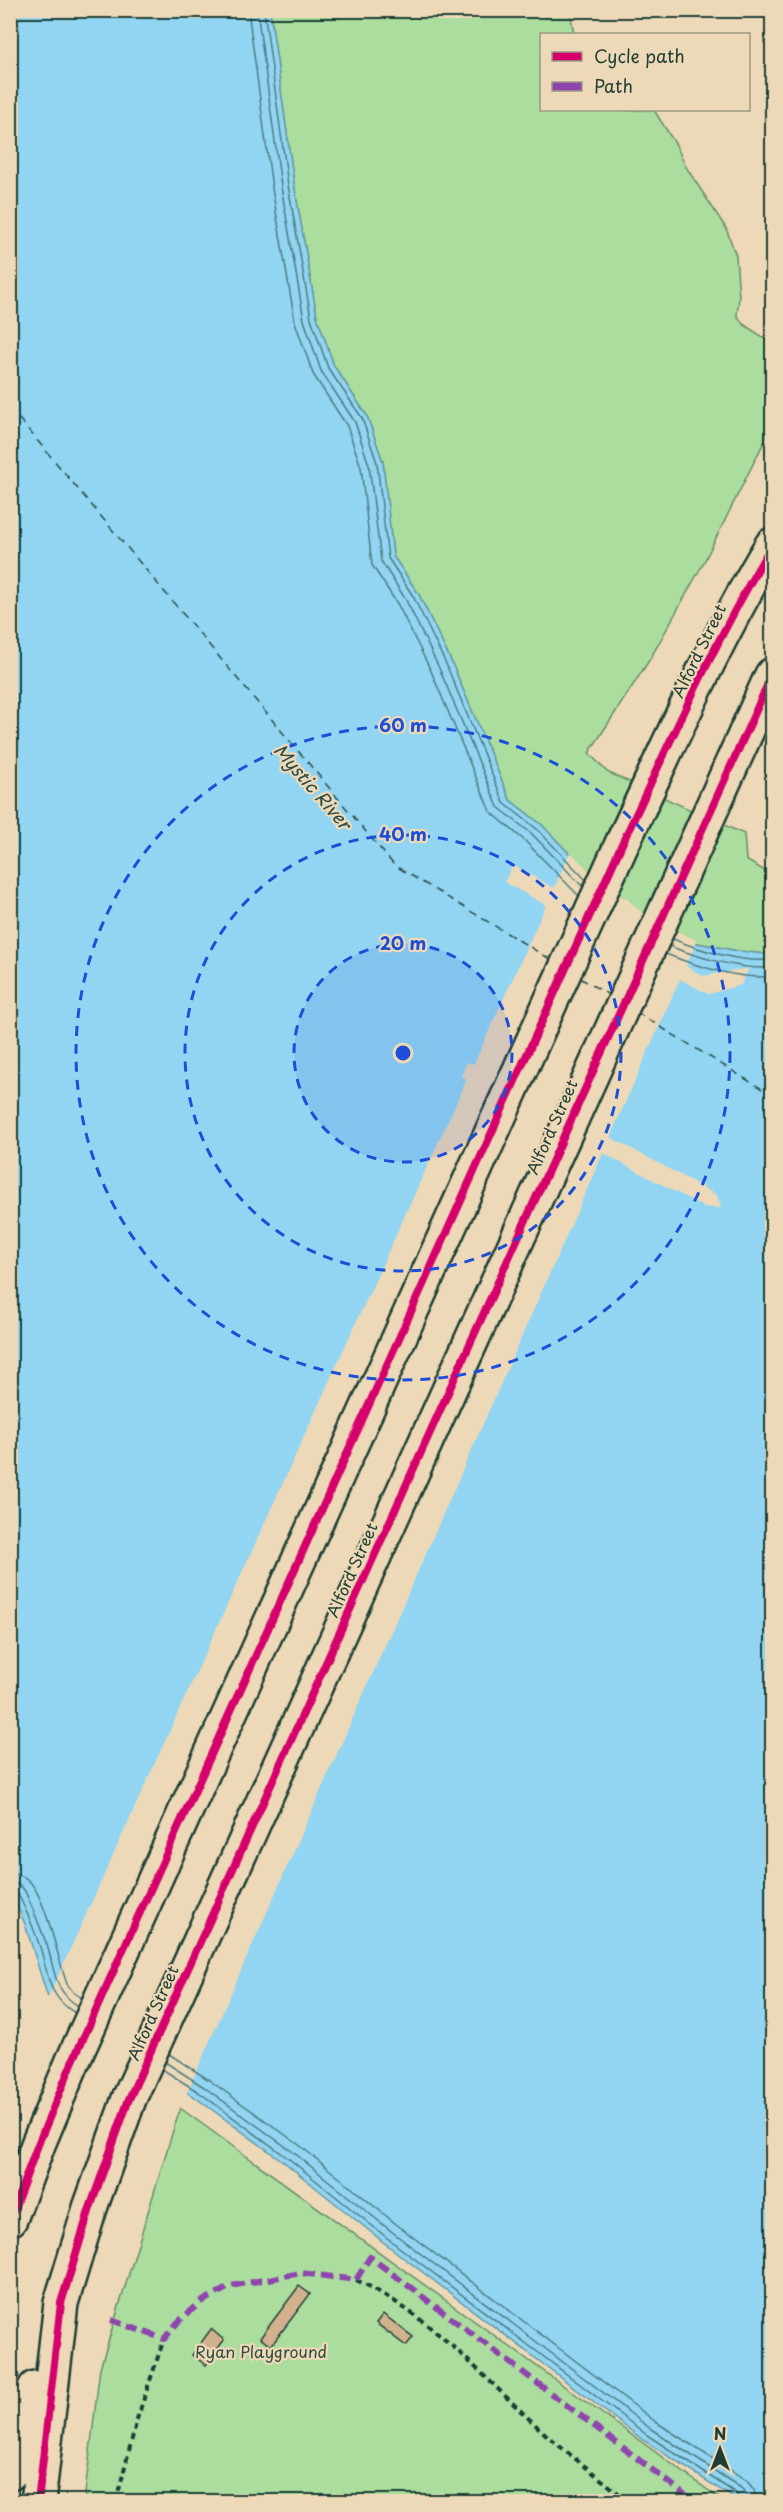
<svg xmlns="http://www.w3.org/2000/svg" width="783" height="2512" font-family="'Playpen Sans',sans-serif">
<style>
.green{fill:#abdd9e;stroke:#658d69;stroke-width:1.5}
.water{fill:#91d5f2;stroke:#6398a6;stroke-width:1.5}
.pier{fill:#edd9b7}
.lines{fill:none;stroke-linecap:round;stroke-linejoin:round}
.shore{stroke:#4d7a80;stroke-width:1.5}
.ferry{stroke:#2a4c47;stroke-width:1.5;stroke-dasharray:8 6;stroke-linecap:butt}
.building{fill:#d2b18f;stroke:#1f3d34;stroke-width:1.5}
.major-casing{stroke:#1f3d34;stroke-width:38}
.path{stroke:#1f3d34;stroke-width:4;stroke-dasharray:6 4.5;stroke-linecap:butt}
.major{stroke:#edd9b7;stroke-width:33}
.quiet{stroke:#8e44ad;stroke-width:6;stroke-dasharray:12 6;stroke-linecap:butt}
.cycleway-casing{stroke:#edd9b7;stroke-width:11}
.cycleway{stroke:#d6006c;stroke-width:8}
.ring{fill:none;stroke:#1d4ed8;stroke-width:3;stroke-dasharray:10 8}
.labels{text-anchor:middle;stroke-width:4.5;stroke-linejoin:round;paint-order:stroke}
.street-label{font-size:16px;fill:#1f3d34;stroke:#edd9b7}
.park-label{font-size:16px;fill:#2d4d3f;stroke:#edd9b7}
.water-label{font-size:18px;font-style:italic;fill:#2a4c47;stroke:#edd9b7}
.centre{fill:#1d4ed8;stroke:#edd9b7;stroke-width:3}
.ring-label{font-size:18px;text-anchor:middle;font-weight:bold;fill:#1d4ed8;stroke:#edd9b7;stroke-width:4.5;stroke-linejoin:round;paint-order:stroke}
</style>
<rect width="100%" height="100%" fill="#edd9b7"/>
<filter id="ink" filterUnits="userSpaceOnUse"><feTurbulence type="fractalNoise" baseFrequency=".0167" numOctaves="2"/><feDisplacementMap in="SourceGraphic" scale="12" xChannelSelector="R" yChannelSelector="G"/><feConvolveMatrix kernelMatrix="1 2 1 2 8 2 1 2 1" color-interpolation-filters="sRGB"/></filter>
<g filter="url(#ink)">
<path class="green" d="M270 11H570L574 34H542V110H654L676 145 686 167 726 228 736 256 739 297 737 315 743 324 772 343V426L704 562 650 659 589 753 607 772 744 834 746 860 772 875V953L766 954 738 951 697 943 660 928 604 890 542 825 510 800 451 661 418 593 393 556 383 462 367 416 334 366 317 317 294 184Z
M180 2108 723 2501 84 2502 100 2368Z"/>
<path class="water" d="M10 11H270L294 184 317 317 334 366 367 416 383 462 393 556 418 593 451 661 510 800 542 825 604 890 646 921 697 943 738 951 766 954 772 953V2501H738L643 2440 387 2245 284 2162 196 2098 57 2009 47 1995 25 1924 11 1891Z"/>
<path class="pier" d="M570 852 606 887 627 899 648 918 697 940 686 966 703 976 749 968 741 985 708 994 680 979 610 1137 717 1195 721 1208 704 1207 603 1153 186 2095 56 2012 47 2000 467 1079 461 1076 467 1062 474 1064 546 905 504 882 513 865 554 888Z"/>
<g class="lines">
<path class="shore" d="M248 10 272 188 295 322 313 374 347 426 361 467 372 565 398 605 431 671 490 811 525 841 579 896
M257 10 281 186 304 320 321 371 355 422 369 465 381 561 406 600 439 668 498 807 532 834 583 887
M264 10 288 185 311 318 328 368 362 418 377 463 388 558 413 596 446 664 504 803 537 829 586 880
M673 939C697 949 747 965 772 959
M669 946C695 956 746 972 772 967
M666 954C693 965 743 981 772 976
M10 1874C17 1874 23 1875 28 1880 46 1896 58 1960 67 1984L73 1992 82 1998
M10 1883 20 1885 25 1891C33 1909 40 1926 47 1945 55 1970 53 1990 78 2006
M10 1891 18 1894C27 1912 35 1931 41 1950 49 1978 48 1996 75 2013
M169 2054 209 2080 298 2144 401 2228 656 2422 747 2481 754 2490 757 2502
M165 2062 204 2087 293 2152 396 2235 651 2429 741 2488 746 2493 748 2502
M162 2069 200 2093 288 2158 391 2241 647 2435 737 2494 740 2502"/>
<path class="ferry" d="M10 408 394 865 553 961
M580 978 609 995
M636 1012 772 1095"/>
</g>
<path class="building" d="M299 2286 310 2294 271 2346 260 2338Z
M383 2314 413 2337 406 2346 376 2323Z
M211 2329 224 2340 206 2365 192 2355Z"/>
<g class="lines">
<defs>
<path id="major" d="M10 2219 39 2142 72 2063 621 846C669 745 714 641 772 545
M10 2473 35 2388
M38 2502 61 2303 90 2208 129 2099 772 675"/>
</defs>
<use href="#major" class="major-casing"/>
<path class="path" d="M356 2280C432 2315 488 2383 550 2438 576 2460 603 2480 629 2502
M116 2502 137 2419 164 2339"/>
<use href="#major" class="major"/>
<path class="quiet" d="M111 2320 164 2339 178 2322 201 2302 231 2286 301 2273 356 2280 370 2257 695 2502"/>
<defs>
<path id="cycleway" d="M10 2219 39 2142 72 2063 621 846C669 745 714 641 772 545
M38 2502 61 2303 90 2208 129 2099 772 675"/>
</defs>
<use href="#cycleway" class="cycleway-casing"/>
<use href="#cycleway" class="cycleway"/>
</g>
</g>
<circle cx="403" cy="1053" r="109" fill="#1d4ed8" fill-opacity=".12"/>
<g class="ring">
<circle cx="403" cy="1053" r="109"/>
<circle cx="403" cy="1053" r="218"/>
<circle cx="403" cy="1053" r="327"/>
</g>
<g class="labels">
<g class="street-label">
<text transform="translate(699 651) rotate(-64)" y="6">Alford Street</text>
<text transform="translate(552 1127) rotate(-66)" y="6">Alford Street</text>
<text transform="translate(352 1570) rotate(-66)" y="6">Alford Street</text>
<text transform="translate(153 2013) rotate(-66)" y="6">Alford Street</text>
</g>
<g class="park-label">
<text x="261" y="2358">Ryan Playground</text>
</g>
<g class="water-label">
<text transform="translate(312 787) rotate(49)" y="6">Mystic River</text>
</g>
</g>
<circle cx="403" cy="1053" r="9" class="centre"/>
<g class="ring-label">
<text x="403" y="732">60 m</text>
<text x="403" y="841">40 m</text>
<text x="403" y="950">20 m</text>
</g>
<rect width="783" height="2512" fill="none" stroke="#edd9b7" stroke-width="36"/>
<rect x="18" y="18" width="747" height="2476" fill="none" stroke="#1f3d34" stroke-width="2" filter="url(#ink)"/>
<rect x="540" y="33" width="210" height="78" fill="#edd9b7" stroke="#9b9b83" stroke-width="1.5"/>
<rect x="552" y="52" width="30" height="9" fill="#d6006c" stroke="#9b9b83" stroke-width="1.5"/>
<text x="594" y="63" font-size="18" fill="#1f3d34">Cycle path</text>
<rect x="552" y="82" width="30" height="9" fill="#8e44ad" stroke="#9b9b83" stroke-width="1.5"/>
<text x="594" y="93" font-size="18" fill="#1f3d34">Path</text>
<g transform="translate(720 2449)" stroke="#edd9b7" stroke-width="4.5" paint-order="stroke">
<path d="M0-4.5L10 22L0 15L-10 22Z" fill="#1f3d34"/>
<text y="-9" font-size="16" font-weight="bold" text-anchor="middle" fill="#1f3d34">N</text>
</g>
</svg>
